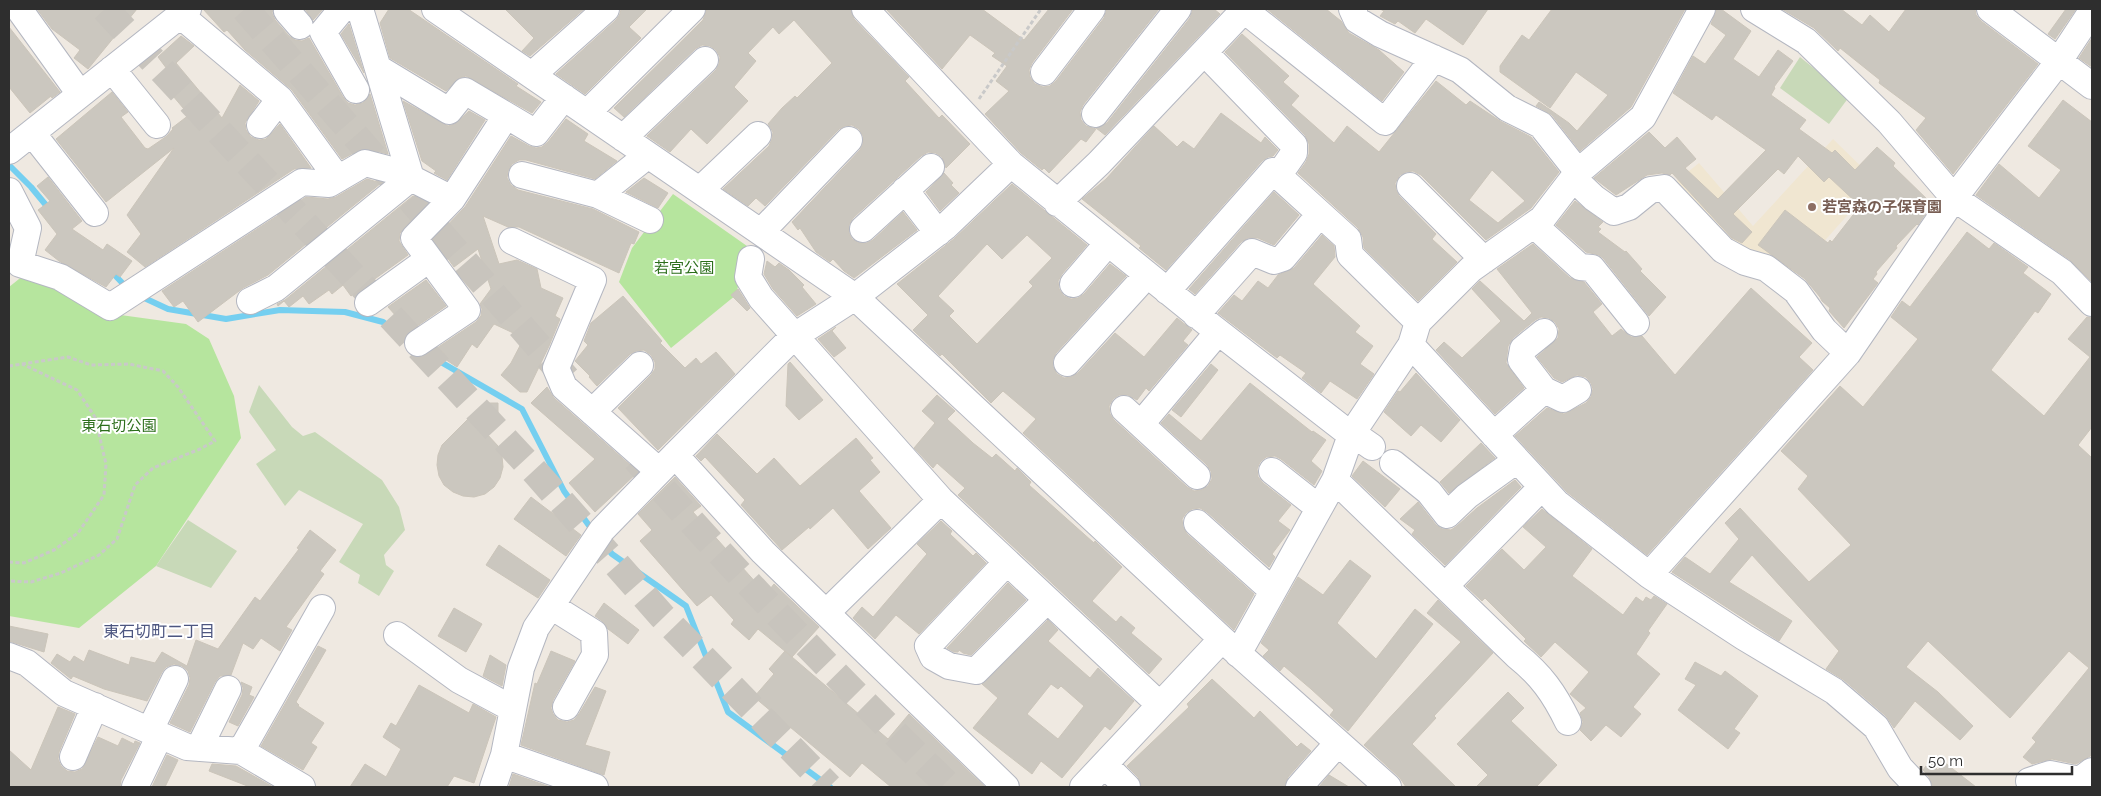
<svg xmlns="http://www.w3.org/2000/svg" width="2101" height="796" font-family="Raleway,'Noto Sans JP',sans-serif">
<style>
.education{fill:#f0e6d1}
.green{fill:#b6e59e}
.cemetery{fill:#c8d9b8}
.lines{fill:none;stroke-linecap:round;stroke-linejoin:round}
.stream{stroke:#75cff0;stroke-width:6}
.building{fill:#cbc7bf;stroke:#cbc5ba;fill-rule:evenodd}
.highway-tunnel{stroke:#c8c4bd;stroke-width:28;stroke-dasharray:28 14;stroke-linecap:butt}
.minor-casing{stroke:#b4b7c1;stroke-width:28}
.path{stroke:#c9c9c9;stroke-width:3;stroke-dasharray:4 2.5;stroke-linecap:butt}
.minor{stroke:#fff;stroke-width:26}
.education-dot{fill:#8d6e63;stroke:#fff;stroke-width:2}
.labels{text-anchor:middle;stroke-width:4;stroke-linejoin:round;paint-order:stroke}
.education-label{font-size:15px;font-weight:bold;fill:#785e54;stroke:#fff;text-anchor:start}
.park-label{font-size:15px;fill:#2c6e1b;stroke:#fff}
.neighbourhood-label{font-size:16px;fill:#4d5680;stroke:#fff}
</style>
<rect width="100%" height="100%" fill="#efe9e1"/>
<path class="education" d="M1833 139 1877 182 1795 274 1756 251 1736 256 1668 188 1699 163 1753 226Z"/>
<path class="green" d="M673 194 747 246 736 295 671 348 619 282 632 248Z
M24 275 106 313 186 324 209 339 234 396 241 438 156 566 79 628 9 616V287Z"/>
<path class="cemetery" d="M1800 57 1849 97 1829 124 1780 88Z
M259 385 292 427 303 436 315 432 382 480 399 507 405 530 384 555 386 565 394 571 379 596 358 583 360 575 339 562 363 524 299 490 285 506 256 464 276 450 249 412Z
M188 520 237 551 211 588 156 566Z"/>
<g class="lines">
<path class="stream" d="M9 165 31 187 50 210
M110 270 127 288
M140 296 168 309 226 319 280 310 345 312 383 322 412 344
M420 350 522 409 564 491 593 531
M601 541 612 554 686 606 728 712 830 787"/>
</g>
<path class="building" d="M37 9H137L88 69 74 58 80 50 52 29Z
M203 9H273L272 13 275 20 289 36 295 40 302 41 309 38 343 97 348 103 355 105 363 103 370 94 388 154 363 148 342 159 292 90 245 50 227 30 224 32Z
M305 9H323L313 20Z
M389 9H408L518 84 516 86 541 102 532 113 466 76 459 78 446 91 390 58 380 23Z
M505 9H584L530 56 522 51 534 38Z
M621 9H647L629 27 641 38 585 94 556 74 616 20 620 14Z
M707 9H850L854 19 909 77 905 81 939 118 942 115 970 144 946 168 942 157 936 153 928 152 921 156 853 218 849 225V233L852 239 859 243H867L873 240 903 212 917 230 854 278 844 271 833 259 830 262 816 252 800 228 798 230 792 222 860 150 863 144V136L859 129 852 125 845 126 839 129 765 206 756 198 748 206 723 189 769 146 772 139 773 132 768 124 782 108 795 96 797 98 832 63 794 20 779 34 773 27 748 53 756 61 734 87 748 101 707 144 691 129 670 152 647 136 716 70 719 64 720 57 716 50 710 46 702 45 695 49 624 117 614 108 703 20Z
M886 9H982L1024 40 1049 9H1073L1032 63 1029 70 1030 77 1035 84 1043 87 1050 86 1056 81 1104 18 1107 9H1159L1083 105 1080 112 1081 120 1086 126 1096 129 1086 142 1081 139 1049 173 1044 168 1042 170 1021 153 985 114 1009 91 996 81 1007 66 992 56 995 53 970 35 942 69Z
M1193 9H1214L1220 14 1105 135 1096 128 1107 123 1190 18Z
M1267 9H1326L1341 21 1349 33 1379 50 1404 72 1382 101Z
M1380 9H1488L1463 45 1426 19 1415 33 1398 21 1395 24 1380 16 1384 11Z
M1552 9H1685L1631 107 1580 151 1552 115 1536 106 1539 102 1569 123 1577 131 1608 95 1576 72 1550 108 1500 72V66L1522 35 1529 40Z
M1717 9H1721L1751 31 1733 59 1759 77 1778 50 1793 61 1774 87 1775 88 1771 95 1806 120 1799 129 1832 153 1835 150 1855 170 1877 147 1895 163 1893 166 1932 204 1918 225 1917 224 1896 246 1897 248 1876 272 1877 274 1873 279 1878 283 1844 328 1829 311 1830 308 1822 301 1820 297 1805 279 1758 245 1785 210 1828 243 1830 240 1832 242 1860 206 1829 177 1824 182 1798 156 1784 174 1778 169 1733 214 1752 232 1742 243 1732 238 1672 173 1670 175 1662 173 1647 175 1616 195 1594 178 1649 132 1665 148 1677 137 1696 159 1685 168 1718 199 1766 150 1716 115 1712 120 1673 93 1693 56 1705 64 1726 35 1711 24Z
M1782 9H1841L1862 25 1870 15 1889 32 1906 9H1975L1976 15 1981 21 2038 64 1953 174 1916 130 1926 118 1879 83 1880 80 1840 48 1838 51 1814 28Z
M2066 9H2076L2055 39 2048 34Z
M349 24 364 73 341 34Z
M9 27 60 92 52 98 51 96 30 113 9 87Z
M1242 34 1289 76 1283 82 1299 96 1291 105 1334 143 1347 126 1379 152 1436 81 1466 105 1470 101 1500 121 1531 137 1559 172 1531 208 1486 240 1421 175 1413 171 1406 172 1400 175 1395 183 1396 190 1399 196 1436 234 1432 239 1457 262 1418 301 1364 248 1363 237 1358 228 1298 173 1306 162 1309 154V144L1305 135 1225 52ZM1492 170 1525 201 1498 223 1469 200Z
M181 36 194 46 176 63 222 118 240 85 259 101 245 123 246 130 251 137 259 140 266 139 280 124 311 168 294 169 145 267 127 252 141 234 127 215 174 148 106 202 56 139 112 92 128 112 121 117 145 148 148 149 167 136 173 129 172 128 189 115 157 77 167 69 158 57Z
M2092 38V67L2079 58Z
M2063 100 2092 122V282L2070 260 1976 195 1999 164 2039 198 2061 170 2028 146Z
M403 101 448 126 455 124 469 111 485 120 447 180 434 173 436 171 422 161Z
M1221 113 1261 143 1265 137 1278 150 1273 156 1268 157 1262 161 1166 270 1139 248 1141 246 1082 199 1106 179 1154 126 1177 147 1183 141 1194 149Z
M566 119 588 134 584 141 617 161 595 179 526 160H519L512 164 508 171 507 178 511 185 518 190 593 209 639 232 634 244 631 243 619 273 519 227H508L483 216 499 264 517 260 537 269 541 288 563 298 555 316 560 319 549 346 527 392H520L501 375 511 363 524 338 494 324 477 348 472 344 457 367 442 357 444 353 437 348 476 322 481 316 482 309 480 304 491 289 478 249 454 267 434 239 465 207 511 136 529 146 536 148 542 147 548 142Z
M944 173 953 183 951 185 959 193 940 211 926 192Z
M48 177 82 221 72 229 103 250 107 244 132 261 120 277 116 274 106 287 59 261 45 250 57 234 38 210 50 201 37 186Z
M644 178 668 193 658 208 626 192Z
M367 179 381 183 268 275 243 288 198 322 183 301 174 307 162 291 306 197 328 199 336 197Z
M1012 184 1087 245 1062 274 1058 281 1059 289 1064 296 1071 299 1078 298 1084 294 1110 264 1126 276 1056 353 1053 359V367L1057 374 1064 378 1071 377 1078 373 1115 333 1144 357 1177 318 1192 330 1183 341 1188 345 1149 391 1146 388 1137 400 1128 395H1119L1113 399 1109 406 1110 414 1114 420 1187 487 1194 491 1201 490 1208 486 1212 479 1211 471 1207 465 1161 423 1169 414 1201 441 1250 383 1312 432 1313 431 1326 440 1311 461 1322 471 1314 485 1281 459 1275 456 1266 457 1260 462 1257 469 1258 477 1263 483 1291 505 1278 521 1290 530 1272 554 1275 557 1269 567 1207 512 1200 508 1192 509 1186 513 1182 519 1183 527 1187 534 1254 594 1234 630 1023 433 1036 419 1003 391 991 403 942 354 940 356 913 330 928 315 897 284 955 238ZM1027 235 1052 258 1029 282 1033 286 977 344 949 316 954 311 938 296 987 244 1002 259Z
M1274 192 1299 215 1274 245 1258 238H1248L1241 242 1195 294 1189 289Z
M413 196 427 203 400 233 399 241 408 255 351 296 343 285 332 294 329 290 309 304 303 296 289 307 284 301 278 306 277 304 285 300Z
M1575 201 1603 222 1598 227 1601 229 1598 232 1625 252 1626 251 1642 269 1640 271 1666 297 1649 316 1603 258 1599 255 1586 252 1556 225Z
M1967 232 1989 249 1994 243 2028 267 2023 273 2051 294 2038 313 2035 311 1991 370 2044 416 2090 357 2068 339 2087 317 2092 318V427L2078 445 2092 458V755L2076 764 2052 759 2032 764 2023 757 2036 742 2032 738 2089 668 2069 651 2010 718 1928 641 1906 667 1938 692 1973 726 1960 740 1915 701 1894 728 1886 716 1844 680 1826 669 1839 651 1752 555 1729 582 1792 621 1779 641 1672 572 1685 557 1710 574 1739 539 1725 523 1740 508 1809 582 1851 545 1798 489 1808 476 1781 451 1840 386 1863 407 1918 339 1891 317 1902 301 1910 307Z
M1322 235 1334 246 1335 257 1313 284 1360 326 1355 332 1373 346 1360 364 1374 374 1357 399 1330 381 1321 393 1302 378 1306 373 1280 355 1277 358 1218 313 1234 295 1242 301 1258 281 1268 288 1278 275 1294 268Z
M1533 244 1570 278 1584 282 1602 304 1593 312 1612 336 1621 329 1631 337 1642 336 1675 375 1751 288 1812 343 1799 357 1813 370 1647 555 1567 492 1515 436 1547 408 1564 414 1586 403 1591 397 1593 389 1591 383 1586 377 1577 375 1562 382 1554 378 1537 357 1558 338 1559 329 1555 322 1549 318 1541 317 1535 320 1513 338 1508 346 1506 363 1524 388 1495 414 1436 350 1444 342 1462 358 1501 321 1472 289 1480 281 1524 321 1532 313 1497 269Z
M767 261 775 267 779 263 789 270 804 285 802 287 816 304 797 316 773 289 764 274Z
M426 280 446 306 410 331 405 336 403 342 387 327 397 317 388 307Z
M738 289 750 308 747 311 731 295Z
M623 296 662 341 660 343 685 368 696 358 701 364 716 352 735 374 658 450 618 408 651 375 655 369V362L651 355 644 350 636 351 630 354 597 386 589 377 590 376 575 361 588 345 584 341 591 323Z
M836 327 832 331 846 348 834 357 818 339Z
M790 362 823 400 799 420 786 406 788 364Z
M1211 364 1218 370 1181 417 1172 410Z
M1416 373 1460 420 1441 442 1421 425 1411 436 1384 412 1398 391 1400 392Z
M547 387 554 398 638 472 595 512 569 483 595 459 531 403Z
M937 395 955 411 947 419 973 443 992 458 996 454 1015 471 1017 468 1031 482 1029 485 1094 543 1095 541 1122 567 1092 601 1116 622 1121 616 1135 628 1131 633 1162 659 1149 674 958 495 965 488 937 463 933 468 914 448 935 423 922 411Z
M484 403H498V421H475L498 446 502 456 503 467 500 478 494 487 485 494 474 497 463 496 453 492 444 485 439 476 437 465 438 455 442 445Z
M717 434 757 474 774 458 800 486 856 438 873 458 870 460 880 472 859 491 891 528 868 549 833 508 810 529 809 527 782 550 741 505 745 500 705 457 701 461 696 456Z
M1481 443 1495 458 1449 493 1440 482Z
M1363 461 1400 489 1385 507 1352 476Z
M675 477 701 506 693 512 766 594 774 584 819 627 792 657 758 629 749 640 731 624 734 620 711 595 697 606 640 541 652 530 638 514Z
M1515 480 1521 487 1445 565 1412 534 1415 530 1400 519 1418 502 1436 525 1442 529 1451 530 1457 526 1477 508Z
M531 497 581 535 566 556 514 519Z
M1542 509 1592 549 1572 576 1623 615 1636 597 1643 602 1646 597 1651 600 1654 596 1667 604 1648 631 1650 633 1636 654 1660 674 1633 707 1641 714 1621 737 1606 725 1591 741 1580 730 1583 722 1580 713 1586 708 1570 694 1589 672 1555 642 1541 657 1524 641 1526 639 1485 598 1482 601 1466 586 1502 549 1524 570 1546 547 1523 527Z
M941 521 952 531 950 534 973 556 976 553 986 563 919 634 896 615 875 639 853 618 862 607 873 617 927 554 917 544Z
M310 530 336 550 320 571 324 574 286 627 292 630 280 651 261 638 253 649 243 643 231 675 220 676 215 682 190 732 170 723 189 685 190 678 188 671 182 666 174 664 166 667 162 672 147 701 104 689 73 676 71 679 51 663 57 654 70 662 74 656 84 662 89 650 129 665 131 657 155 663 162 652 187 666 196 640 218 649 255 597 260 601 299 549 297 548Z
M499 545 550 580 538 598 486 565Z
M1350 560 1371 576 1337 623 1376 659 1415 609 1433 624 1348 731 1330 715 1334 710 1311 689 1284 666 1280 671 1263 656 1269 650 1261 643 1298 577 1323 595Z
M1008 583 1026 600 971 655 963 653 959 650 958 652H954L947 648Z
M1438 600 1493 653 1434 716 1436 718 1412 744 1456 787H1406L1400 778 1364 745 1461 642 1427 613Z
M604 603 639 630 628 644 608 629 602 621 595 616Z
M454 608 482 624 466 652 438 636Z
M1048 620 1058 630 1048 641 1090 678 1098 668 1134 701 1110 730 1105 726 1062 778 1041 761 1032 774 973 728 998 698 982 684ZM1051 684 1058 689 1061 686 1084 706 1058 739 1027 714Z
M9 626 48 634 44 652 9 641Z
M318 646 326 650 296 702 299 705 298 706 324 723 311 743 317 747 303 770 261 746Z
M551 651 575 661 553 700 551 708 553 714 558 720 567 722 574 720 579 714 595 687 606 691 585 745 610 752 604 775 521 745 535 683 537 684Z
M785 651 888 739 909 714 985 787H891L862 763 850 777 754 697 774 674 769 669Z
M490 655 506 665 502 686 483 676Z
M1695 662 1721 676 1725 671 1758 696 1734 729 1740 733 1728 749 1678 710 1696 685 1685 679Z
M1212 679 1254 718 1260 711 1297 747 1301 743 1311 751 1288 777 1284 787H1142L1138 777 1127 766 1189 707 1187 704Z
M241 682 252 687 249 695 254 697 238 726 229 722 242 695 243 688Z
M419 685 469 713 473 704 496 717 474 783 454 776 447 787H350L365 764 386 777 401 749 383 737 391 723 396 726Z
M1508 692 1524 708 1511 721 1557 765 1536 787H1476L1488 775 1457 744Z
M58 707 75 714 59 752 58 759 61 766 67 771 75 772 82 769 98 737 118 746 122 738 134 744 135 741 140 743 121 780 120 787H9V750L31 770Z
M167 755 178 760 165 787H152Z
M1929 762 1938 770 1944 762 1976 787H1933L1929 777 1923 770Z
M212 764 236 766 273 787H250L209 771Z
M513 774 550 787H509Z
M1329 775 1349 787H1319Z"/>
<g class="lines">
<path class="highway-tunnel" d="M105 9 537 474 662 616 829 787
M245 9 572 385
M636 459C736 574 841 682 950 787"/>
<defs>
<path id="minor" d="M19 9 80 94
M288 9 287 11 300 26
M342 9 323 32 356 90
M435 9 855 297 1222 639 1388 787
M865 9 1011 164 1212 327 1351 435
M1243 9 1385 122 1434 58
M1352 9 1357 20 1380 34 1460 70 1507 108 1541 125 1578 172
M1754 9 1806 41 1889 122 1954 198 2062 272 2092 303
M1990 9 2092 86
M180 15 280 99 260 125
M1204 52 1294 145V153L1278 176
M378 68 449 111 465 91 536 133 564 97
M112 69 157 125
M1044 72 1092 9
M532 75 606 9
M280 99 338 179
M587 113 692 9
M1095 114 1178 9
M32 133 95 213
M623 138 705 60
M9 151 188 9
M522 175 598 195 650 220
M1573 178 1594 198 1614 212 1629 207 1650 190 1664 188 1723 250 1745 262 1766 268 1796 291 1824 330 1848 353
M1410 186 1484 260
M700 190 758 135
M905 190 938 233
M9 191 28 228 20 264 60 277 110 307 302 182 329 184 365 163 399 172 452 199 506 116
M598 195 648 155
M1057 203 1099 163 1245 9
M1534 225 1580 267 1592 268 1636 323
M863 229 931 167
M761 232 849 140
M512 241 593 280 556 368 564 387 659 471
M751 259 748 277 761 298 941 500 1160 705
M1073 284 1108 243
M1167 291 1273 171 1348 239 1350 255 1418 322
M250 301 276 288 411 178 360 9
M368 303 429 259
M1196 315 1252 252 1274 261 1283 258 1320 214
M1544 332 1523 349 1521 360 1544 390 1563 399 1578 390
M418 343 467 310 414 238 452 199
M1411 345 1557 503 1649 575 1744 637 1834 691 1876 727 1900 768 1918 787
M1067 363 1147 275
M1124 409 1197 476
M592 412 640 365
M1141 424 1218 332
M1352 433 1372 447
M1494 435 1544 390
M675 455 763 552 1006 787
M1393 463 1429 492 1447 515 1467 496 1517 460
M1272 471 1319 508
M1335 480 1516 655C1541 675 1554 693 1568 722
M1197 523 1273 591
M1007 562 928 646 933 657 949 666 976 671 1047 600
M1649 575 1848 353 1954 198 2059 61 2092 11
M1445 586 1542 487
M551 606 594 633 595 655 566 707
M826 613 941 500
M397 635 459 680 513 709
M1238 654 1335 480 1351 435 1411 345 1418 322 1471 269 1542 219 1578 172 1643 117 1702 9
M9 656 27 663 64 693 187 747 241 751 302 787
M150 730 175 679
M199 748 228 689
M241 751 322 608
M504 755 595 787
M73 757 95 706
M1105 765 1127 787
M2029 781 2050 774 2080 780 2092 771
M135 787 160 735
M493 787 504 755 521 668 536 628 602 530 675 455 793 337 855 297 945 227 1011 164
M1083 787 1222 639
M1299 787 1338 743"/>
</defs>
<use href="#minor" class="minor-casing"/>
<path class="path" d="M979 99 1041 9
M9 366 68 357 91 365 129 364 163 371 178 387 215 441 200 449 153 468 135 485 117 539 99 555 61 573 31 582 9 581
M9 562 24 563 54 550 78 533 104 495 106 464 95 417 77 390 22 364"/>
<use href="#minor" class="minor"/>
</g>
<circle class="education-dot" cx="1812" cy="207" r="5"/>
<g class="labels">
<g class="education-label">
<text x="1822" y="212">若宮森の子保育園</text>
</g>
<g class="park-label">
<text x="684" y="273">若宮公園</text>
<text x="119" y="431">東石切公園</text>
</g>
<g class="neighbourhood-label">
<text x="159" y="637">東石切町二丁目</text>
</g>
</g>
<rect width="2101" height="796" fill="none" stroke="#2e2e2e" stroke-width="20"/>
<path d="M1921 766v8h151v-8" fill="none" stroke="#2e2e2e" stroke-width="2.5"/>
<text x="1928" y="766" font-size="15" fill="#2e2e2e" stroke="#ffffff" stroke-width="4" paint-order="stroke">50 m</text>
</svg>
